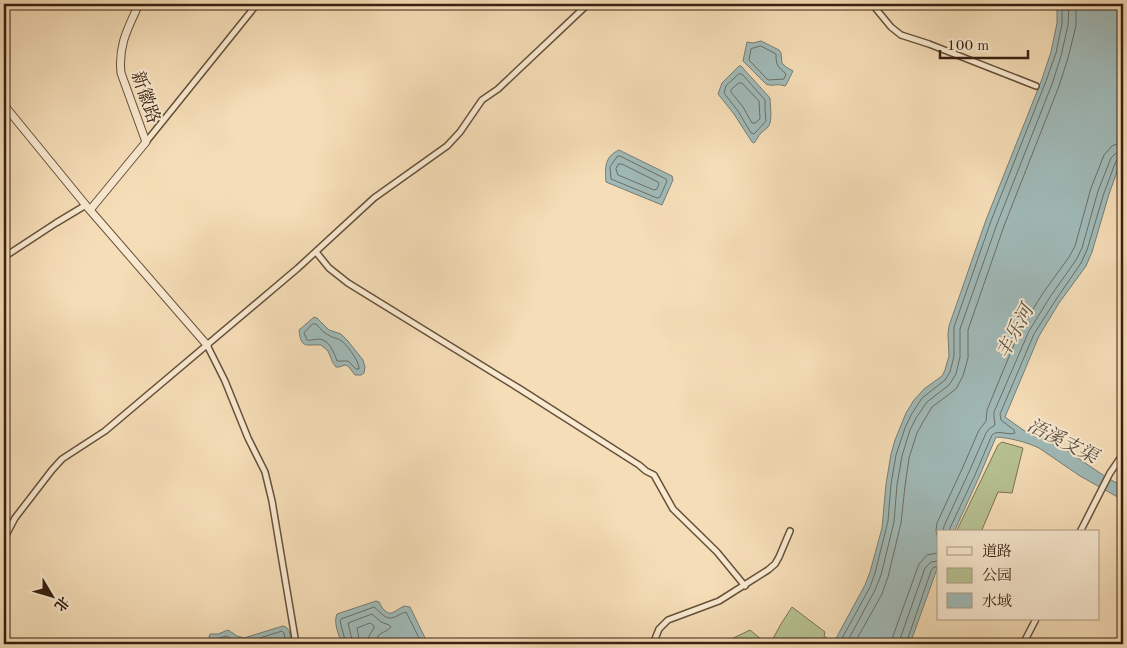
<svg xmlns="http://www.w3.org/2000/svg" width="1127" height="648" font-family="'Old Standard TT','Noto Serif SC',serif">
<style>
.green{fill:#b7c292;stroke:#787252}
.water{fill:#a0bab8;stroke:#767d75}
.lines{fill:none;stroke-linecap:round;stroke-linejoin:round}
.shore{stroke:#6c6e64;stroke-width:1}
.minor-casing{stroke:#67503a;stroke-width:8}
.tertiary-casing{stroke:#67503a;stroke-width:9}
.minor{stroke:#f8e9d0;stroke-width:5}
.tertiary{stroke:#f8e9d0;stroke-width:7}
.labels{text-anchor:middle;stroke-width:4;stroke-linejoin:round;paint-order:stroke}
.street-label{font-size:18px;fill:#382111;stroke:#f8e9d0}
.water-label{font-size:19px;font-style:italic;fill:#574f43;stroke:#f8e9d0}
</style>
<rect width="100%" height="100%" fill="#f5ddb7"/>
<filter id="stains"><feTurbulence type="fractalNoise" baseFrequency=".004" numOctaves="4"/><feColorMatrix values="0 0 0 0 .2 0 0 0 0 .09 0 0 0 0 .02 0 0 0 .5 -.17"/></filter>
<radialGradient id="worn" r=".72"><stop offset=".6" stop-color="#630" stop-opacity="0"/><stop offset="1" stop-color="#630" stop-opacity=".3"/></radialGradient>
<path class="green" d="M1002 442 1023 448 1012 493 998 492 981 532H956L998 445Z
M792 607 825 632 824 636 834 643 833 644H770L781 624Z
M750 630 767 644H721Z"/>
<path class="water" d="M1057 4H1123V155L1109 194 1092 252 1086 266 1059 303 1039 336 1005 417 1026 432 1040 436 1054 442 1109 479 1123 486V500L1080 476 1039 448C1026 442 1011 438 996 437L979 477 954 532H938V566L910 644H833L865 585 870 572 882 528 886 484 891 454 895 440 906 413 914 400 924 389 942 376 945 370 949 356 948 334 949 326 986 220 1042 79 1051 52 1057 23Z
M761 41 779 50 781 53 782 63 786 67 793 71 786 85 785 86C776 83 773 87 766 84L743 61 747 42 753 43Z
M739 66H741L770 98C770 106 773 121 768 127 766 129 763 131 761 133 758 136 757 140 754 143L752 142 734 114 718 94 722 83Z
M619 150 672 176 673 180 662 205 606 182C605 168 604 157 619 150Z
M314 317 317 318 329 330 341 334 347 340 363 360 365 367 364 373 361 375H355L348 366 345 365 339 367H336L333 363 328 351 321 345C307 344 301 350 299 330Z
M376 601 379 602 383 609 388 613H392L404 606 410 607 428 644H407L400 639 391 640 383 644H342C339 635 333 623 337 614Z
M283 626C291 627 290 638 291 644H211L209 637 210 634H218L228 630 237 636 244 638Z"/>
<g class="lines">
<path class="shore" d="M761 46 776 54C776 65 777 66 786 74L784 79 768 80 749 60 751 49Z
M739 74H742L765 100V109L766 121 754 134 751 133 738 111 724 93 726 86Z
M739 83H742L759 101 760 119 755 123H752L743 107 731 92V90Z
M618 156H620L666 179 667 181 660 197 657 198 611 179 610 167Z
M619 164H622L658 182 659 184 657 189 654 190 618 175 616 169Z
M313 324H316C321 330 325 334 332 337 332 337 339 339 340 340 346 343 360 362 359 369H356L348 361H337C334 353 330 340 319 339 314 339 312 341 307 340L304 333Z
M943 532 944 526 969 472 986 433 989 429 995 425 994 417V412L1029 331 1050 297 1076 260 1082 248 1098 191 1111 158 1116 153 1123 151
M950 532V528L975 475 992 435C999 429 1007 436 1015 433L1014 430 1001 420 1000 414 1034 334 1055 301 1081 263 1087 250 1104 193 1116 161 1119 158 1123 157
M938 540 936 531 937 523 962 469 979 430 986 421 987 410 1015 342 1022 327 1043 293 1069 257 1075 246 1091 188 1104 155 1112 146 1117 144H1123
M216 644 217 639 226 636 239 642 244 643 282 631 284 633 286 644
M346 644 340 621 341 619 374 607C381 612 385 621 395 617 399 615 402 613 406 612L422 644
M353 644 348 623 372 614 381 622 389 625 391 627C385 634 376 631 376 644
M360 644 357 628 370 623 374 626V628L369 636 368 644
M839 644 870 587 875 573 888 521 891 484 896 455 905 428 911 415 922 398 945 380 950 372 954 356V327L991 221 1046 81 1056 53 1062 24V4
M846 644 875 590 881 575 894 522 897 485 902 456 910 430 916 418 927 402 949 385 956 374 960 357V329L997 224 1052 84 1061 56 1068 25 1069 4
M854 644 882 594 888 577 901 523 905 486 909 458 917 433 923 422 932 407 956 389 963 376 968 358V330L1004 226 1059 86 1068 58 1076 26V4
M892 644 893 636 919 564 927 555 938 553
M900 644V639L925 568 931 562 938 561
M906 644 931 571 934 567H938"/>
<defs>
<path id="minor" d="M872 4 891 27 901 35 929 44 1036 86
M146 142 257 4
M316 252 329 268 348 283 520 389 639 465 646 471 654 475 673 509 717 552 745 586
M4 257 56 223 86 205
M207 345 225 381 248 438 265 472 272 501 296 644
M1080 532 1110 473 1123 454
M4 539 15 518 52 470 62 459 105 431 298 268 374 198 447 146 460 132 482 100 498 89 588 4
M653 644 659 629 668 620 719 601 768 570 775 564 779 557 790 531
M1023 644 1036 619"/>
<path id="tertiary" d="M4 105 89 209 207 345
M90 210 146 142 121 73C118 45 128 28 139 4"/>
</defs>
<use href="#minor" class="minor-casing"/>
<use href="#tertiary" class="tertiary-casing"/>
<use href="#minor" class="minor"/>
<use href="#tertiary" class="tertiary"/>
</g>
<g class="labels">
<g class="street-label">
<text transform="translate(146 97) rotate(71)" y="6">新徽路</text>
</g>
<g class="water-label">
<text transform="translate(1014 331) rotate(-62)" y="7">丰乐河</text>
<text transform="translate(1063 440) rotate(27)" y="7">浯溪支渠</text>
</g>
</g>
<rect width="1127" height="648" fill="none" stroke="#f5ddb7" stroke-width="20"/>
<rect x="5" y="5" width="1117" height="638" fill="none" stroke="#382111" stroke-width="2.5"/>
<rect x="10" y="10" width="1107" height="628" fill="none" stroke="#382111"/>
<rect x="937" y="530" width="162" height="90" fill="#f8e9d0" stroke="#ab9984"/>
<rect x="947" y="547" width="25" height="8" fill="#f8e9d0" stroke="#ab9984"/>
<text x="982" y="556" font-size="15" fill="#382111">道路</text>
<rect x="947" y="568" width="25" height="15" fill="#b7c292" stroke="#ab9984"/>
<text x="982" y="580" font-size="15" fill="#382111">公园</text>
<rect x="947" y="593" width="25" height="15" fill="#a0bab8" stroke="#ab9984"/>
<text x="982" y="606" font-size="15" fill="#382111">水域</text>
<g transform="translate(52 596) rotate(128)" stroke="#f8e9d0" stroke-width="4" paint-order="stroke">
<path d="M0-4L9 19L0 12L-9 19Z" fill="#382111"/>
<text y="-8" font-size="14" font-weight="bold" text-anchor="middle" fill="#382111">北</text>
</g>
<path d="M940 50v8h88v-8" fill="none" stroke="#382111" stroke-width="2.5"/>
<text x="947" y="50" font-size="15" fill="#382111" stroke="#f8e9d0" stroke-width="4" paint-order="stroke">100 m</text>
<rect width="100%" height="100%" filter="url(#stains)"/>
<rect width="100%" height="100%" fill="url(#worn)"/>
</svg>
